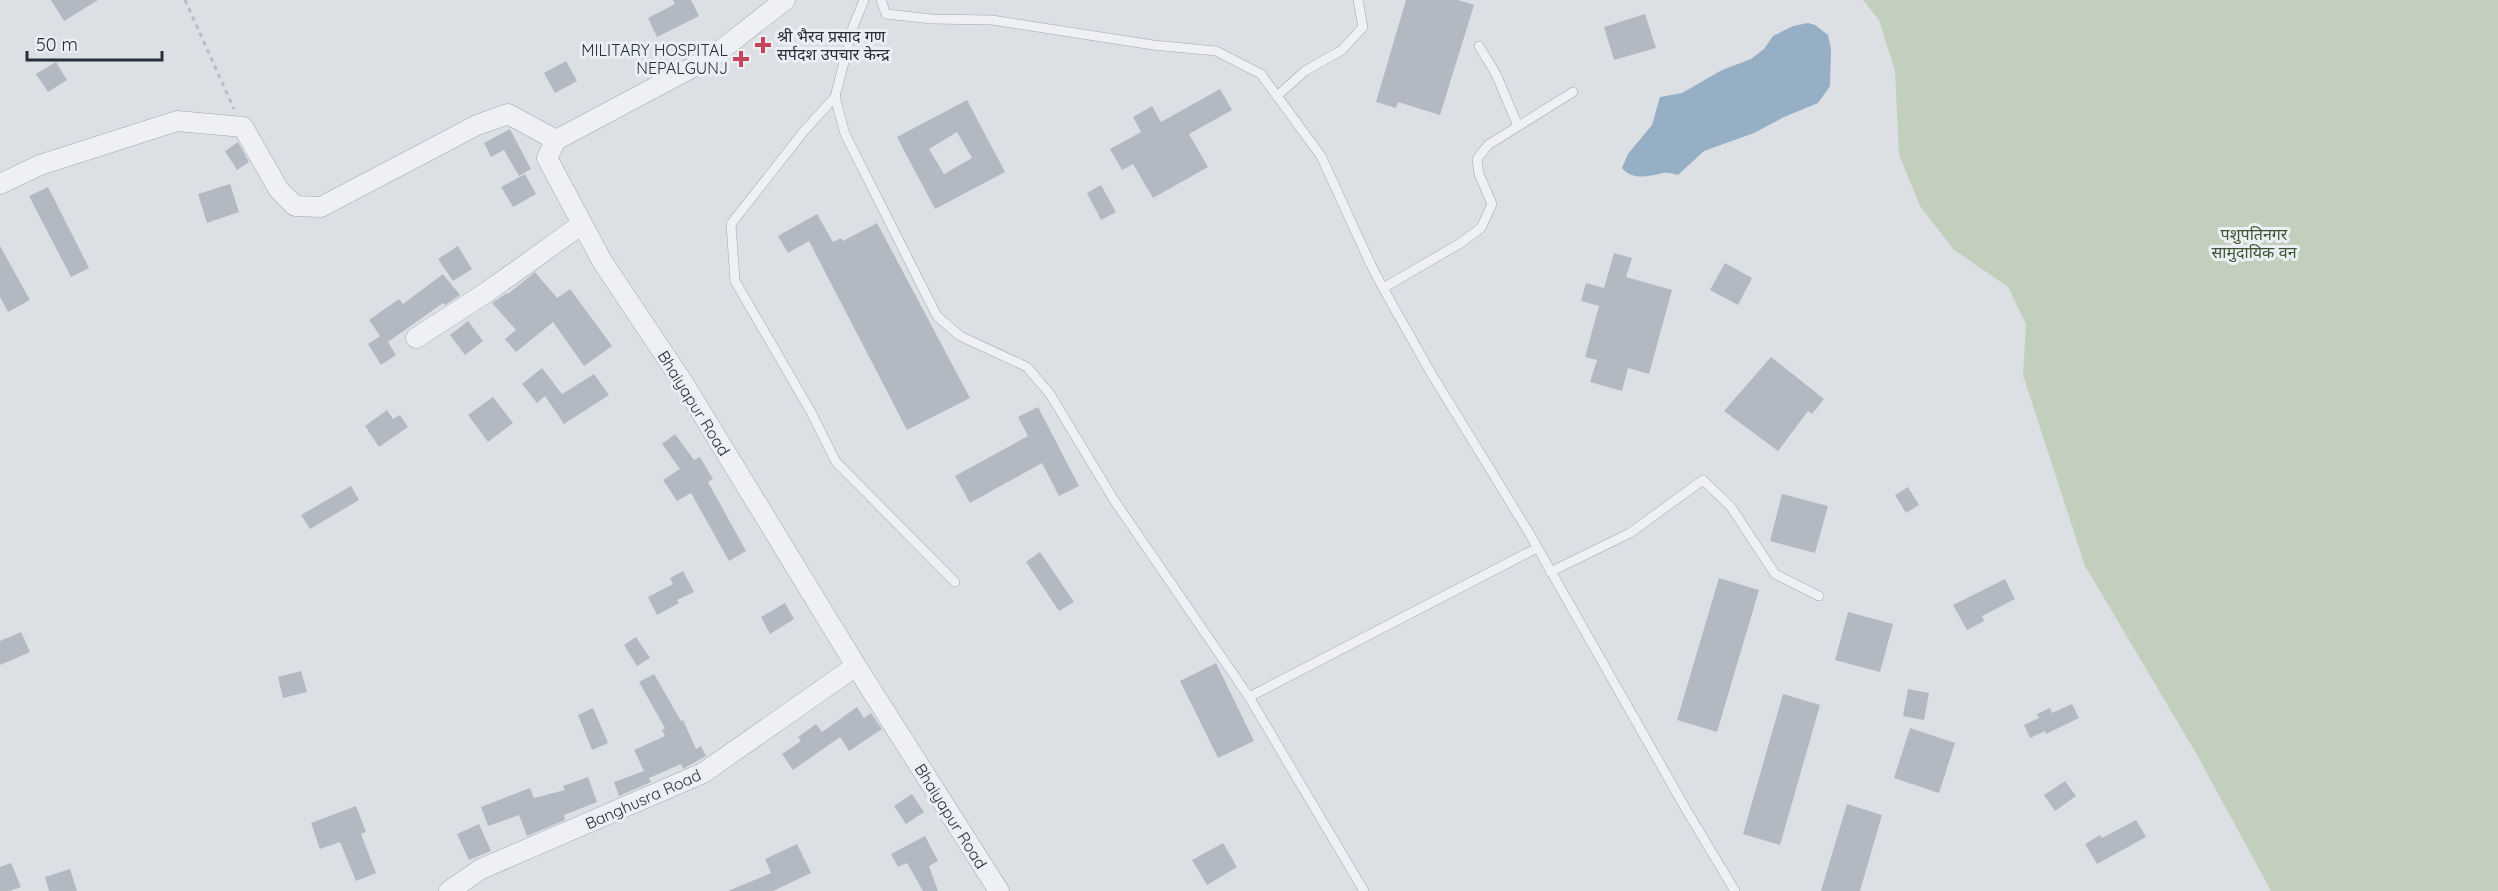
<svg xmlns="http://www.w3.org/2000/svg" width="2498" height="891" font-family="Quicksand,'Noto Sans Devanagari',sans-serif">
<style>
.green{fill:#c2cfbd}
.water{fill:#97afc5}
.building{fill:#b3b9c2;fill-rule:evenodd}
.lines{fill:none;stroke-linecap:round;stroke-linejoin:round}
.lane-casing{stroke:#a2a7af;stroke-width:10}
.street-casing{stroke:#a2a7af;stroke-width:21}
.path{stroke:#babec4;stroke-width:3;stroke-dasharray:4.5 4.5;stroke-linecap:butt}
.lane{stroke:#eef0f4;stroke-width:9}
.street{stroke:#eef0f4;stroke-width:20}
.poi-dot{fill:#c8435d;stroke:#ebeff3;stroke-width:2}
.labels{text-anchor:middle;stroke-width:6;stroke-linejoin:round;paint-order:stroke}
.poi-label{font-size:16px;fill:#262f3b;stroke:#ebeff3;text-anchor:start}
.park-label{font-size:16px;fill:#3c5634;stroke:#ebeff3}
.street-label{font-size:16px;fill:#262f3b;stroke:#ebeff3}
</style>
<rect width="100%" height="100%" fill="#dce0e5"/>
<path class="green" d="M1863 0H2498V891H2271L2196 753 2085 566 2023 375 2026 324 2008 287 1953 249 1920 206 1899 155 1895 71 1879 20Z"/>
<path class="water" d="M1808 23 1815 25 1828 35 1831 49 1830 86 1818 103 1784 117 1754 133 1704 151 1678 175C1674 174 1667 172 1663 173 1649 176 1633 181 1622 168L1628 154 1652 125 1660 97 1682 93 1722 70 1751 59 1764 49 1773 36 1793 26Z"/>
<path class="building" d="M51 0H98L64 21Z
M673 0H691L699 16 657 37 648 18 675 4Z
M1406 0H1458L1474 5 1440 115 1398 102 1396 108 1376 102Z
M1645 14 1656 48 1614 60 1604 27Z
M566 61 577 81 555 93 544 73Z
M56 62 67 80 48 92 36 74Z
M1220 89 1232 110 1189 134 1208 167 1153 198 1133 164 1122 170 1110 149 1141 132 1133 117 1152 106 1161 122Z
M967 100 1005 172 935 209 897 137ZM957 132 972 158 944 174 929 149Z
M510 129 531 169 519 176 504 150 491 157 484 143Z
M238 142 249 162 237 170 225 151Z
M525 174 536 194 513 207 501 187Z
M230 184 239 212 207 223 198 194Z
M1101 185 1116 212 1101 220 1087 193Z
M48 187 89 268 71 277 29 196Z
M817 214 833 242 841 238 843 241 877 223 970 398 907 430 809 241 788 253 778 236Z
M0 246 30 300 8 312 0 297Z
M458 246 472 269 453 281 438 259Z
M1614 253 1632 258 1626 277 1672 290 1649 374 1628 368 1622 391 1590 382 1597 360 1585 357 1599 306 1581 301 1586 283 1604 288Z
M1725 263 1752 278 1738 305 1710 290Z
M535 272 557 298 570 289 612 346 584 366 553 322 516 352 505 339 516 330 492 303 507 293 508 294Z
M443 274 460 295 445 305 443 303 388 342 396 355 381 365 368 344 380 336 369 320 399 299 403 304Z
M468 321 483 341 465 355 450 335Z
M1771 357 1824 399 1812 414 1808 411 1778 451 1724 411Z
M542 368 562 394 594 374 609 395 564 424 545 396 537 403 522 384Z
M493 397 513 423 488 442 468 415Z
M1038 407 1079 486 1059 496 1042 463 970 503 955 476 1028 436 1018 417Z
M387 410 393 419 400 415 408 427 379 447 365 426Z
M675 434 694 460 700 457 713 479 708 482 746 551 729 561 691 493 677 501 663 480 680 469 662 444Z
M351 486 359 500 310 529 301 515Z
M1908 487 1919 505 1906 513 1895 495Z
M1782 494 1828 506 1815 553 1770 541Z
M1040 552 1074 602 1059 611 1026 562Z
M683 571 694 592 677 600 679 603 657 615 648 597 673 584 670 578Z
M1719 578 1759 590 1717 732 1677 720Z
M2005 579 2015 599 1982 616 1984 621 1967 630 1953 605Z
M785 603 794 619 770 634 761 617Z
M1848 612 1893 624 1880 672 1835 660Z
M21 632 30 652 0 665V641Z
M636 637 650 658 637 666 624 645Z
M1216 663 1254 741 1218 758 1180 681Z
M301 671 307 692 283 698 278 677Z
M654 674 681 721 683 720 696 749 701 746 706 756 683 769 681 764 649 778 651 782 619 796 614 782 644 771 634 750 665 736 662 730 665 728 639 682Z
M1908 689 1929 693 1924 720 1903 716Z
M1783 694 1820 705 1780 845 1743 834Z
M2072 704 2079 718 2046 734 2045 731 2030 738 2024 725 2039 718 2037 714 2050 708 2052 713Z
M857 707 864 718 871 713 882 729 849 751 840 737 793 770 782 754 801 741 798 737 816 724 822 732Z
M593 708 608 743 592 750 578 715Z
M1910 728 1955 743 1939 793 1894 778Z
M588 777 597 802 564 815 565 820 527 836 519 815 488 826 481 807 530 788 534 798 565 790 563 786Z
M2065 781 2076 796 2055 811 2044 795Z
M912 794 924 812 906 824 894 806Z
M1847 804 1882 815 1860 891H1821Z
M356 806 366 832 361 834 376 873 356 881 340 842 320 849 311 823Z
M2136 820 2146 837 2097 864 2085 844 2100 835 2102 838Z
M479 824 491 851 469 860 457 834Z
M925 836 938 861 929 866 938 891H923L907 863 898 867 891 854Z
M1223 843 1237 867 1207 885 1192 860Z
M797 844 811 873 773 891H728L771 873 765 859Z
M11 863 21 887 10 891H0V867Z
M70 869 77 891H49L45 877Z"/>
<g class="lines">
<defs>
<path id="lane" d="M864 0 853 27 835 97 845 134 937 316 960 336 1027 367 1050 394 1114 500 1249 697
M881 0 886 14 932 19 992 20 1153 45 1216 51 1261 74 1321 156 1371 265 1383 288 1431 373 1528 531 1687 811 1735 891
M1479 46 1496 74 1518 126
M1277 96 1305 71 1342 50 1363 27 1358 0
M835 97 804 131 731 224 735 281 811 412 836 462 955 582
M1383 288 1459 244 1481 228 1492 204 1479 174 1477 159 1488 145 1573 92
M1550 572 1630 533 1703 480 1731 507 1775 574 1819 596
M1364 891 1249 697 1537 548"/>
<path id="street" d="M785 0 712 57 556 140 547 158 602 261 684 384 856 666 999 891
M0 184 40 165 177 121 243 127 279 190 295 206 321 207 477 125 508 114 556 140
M416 338 487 292 582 224
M449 891 481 869 703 773 856 666"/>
</defs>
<use href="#lane" class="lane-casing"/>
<use href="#street" class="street-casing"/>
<path class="path" d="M185 0 234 109"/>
<use href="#lane" class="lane"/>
<use href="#street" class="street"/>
</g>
<g class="poi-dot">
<path d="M760 36h6v6h6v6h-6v6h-6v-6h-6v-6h6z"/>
<path d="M738 50h6v6h6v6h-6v6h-6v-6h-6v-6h6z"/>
</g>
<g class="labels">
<g class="poi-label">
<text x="777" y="42">श्री भैरव प्रसाद गण<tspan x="777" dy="18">सर्पदश उपचार केन्द्र</tspan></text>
<text x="728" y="56" text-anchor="end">MILITARY HOSPITAL<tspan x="728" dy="18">NEPALGUNJ</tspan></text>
</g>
<g class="park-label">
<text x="2254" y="240">पशुपतिनगर<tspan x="2254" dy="18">सामुदायिक वन</tspan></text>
</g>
<g class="street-label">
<text transform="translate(694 403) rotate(58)" y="6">Bhaiyapur Road</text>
<text transform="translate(643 799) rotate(-24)" y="6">Banghusra Road</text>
<text transform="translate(951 816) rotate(58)" y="6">Bhaiyapur Road</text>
</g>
</g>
<path d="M27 51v9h135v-9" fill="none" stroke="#262f3b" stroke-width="3"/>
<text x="36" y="51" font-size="18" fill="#262f3b" stroke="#ebeff3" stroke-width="4.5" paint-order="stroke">50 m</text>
</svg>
